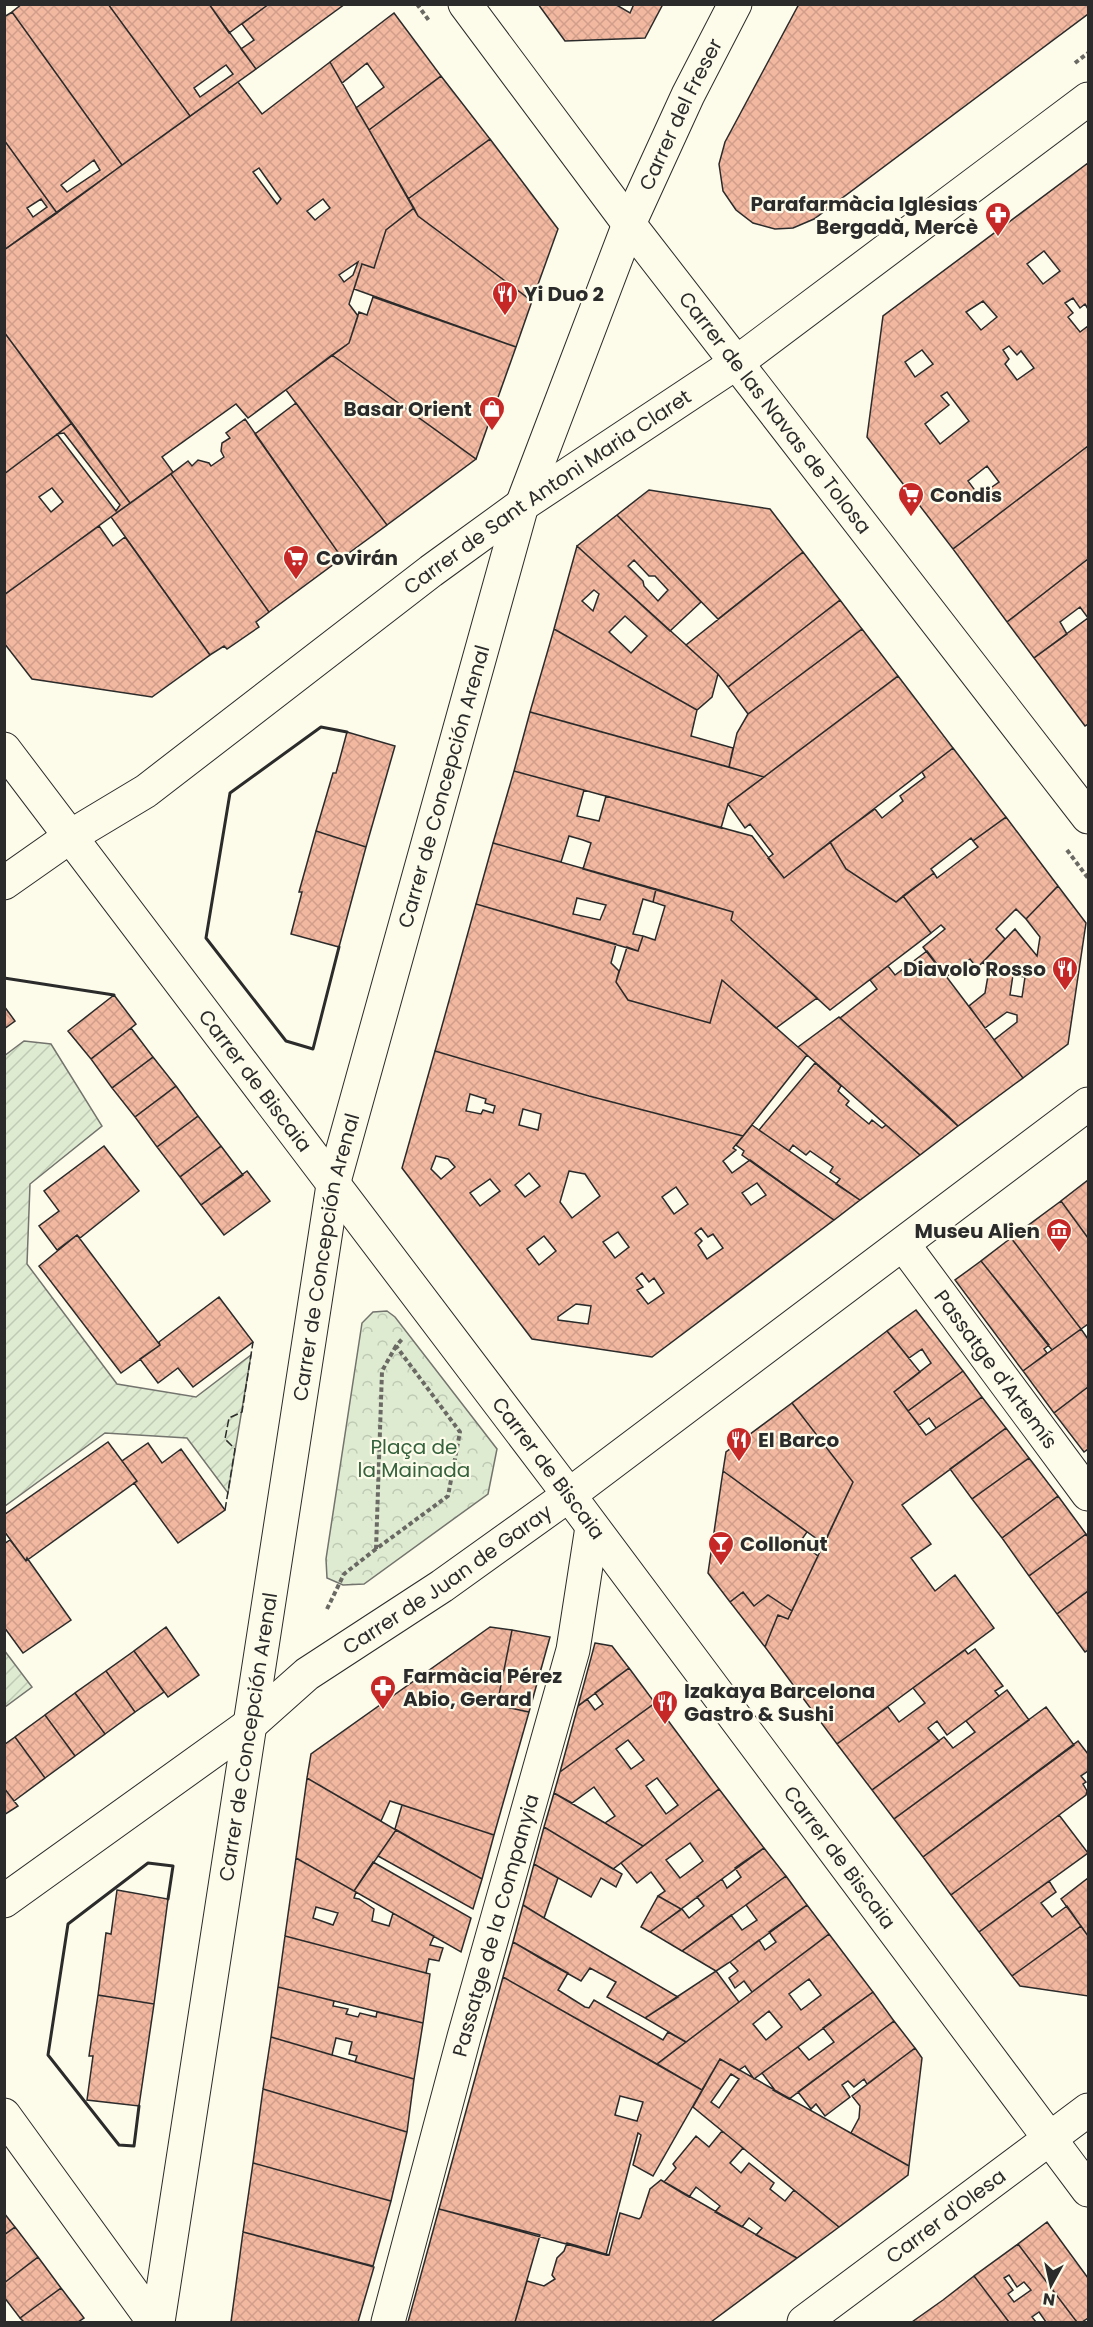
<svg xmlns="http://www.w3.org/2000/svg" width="1093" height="2327" font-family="Poppins,sans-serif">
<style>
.park{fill:url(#park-crowns);stroke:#74746e;stroke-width:1.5}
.garden{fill:url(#garden-furrows);stroke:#74746e;stroke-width:1.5}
.building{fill:url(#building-cross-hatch);stroke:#2b2b2b;stroke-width:1.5;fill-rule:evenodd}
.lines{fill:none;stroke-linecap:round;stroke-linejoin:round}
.street-casing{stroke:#2b2b2b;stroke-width:35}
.secondary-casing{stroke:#2b2b2b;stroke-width:35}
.path{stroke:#6a6964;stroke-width:4;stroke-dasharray:4.5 3;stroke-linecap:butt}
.street{stroke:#fdfbea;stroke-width:33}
.secondary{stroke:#fdfbea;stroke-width:33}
.fence{stroke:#2b2b2b;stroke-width:1.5;stroke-dasharray:8 3;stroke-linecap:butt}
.wall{stroke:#2b2b2b;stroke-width:3}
.labels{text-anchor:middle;stroke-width:4.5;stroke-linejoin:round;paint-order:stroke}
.street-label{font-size:20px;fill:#2b2b2b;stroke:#fdfbea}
.poi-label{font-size:20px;font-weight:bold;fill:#2b2b2b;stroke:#fdfbea;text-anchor:start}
.park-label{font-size:20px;fill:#34623c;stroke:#fdfbea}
</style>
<defs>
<pattern id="park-crowns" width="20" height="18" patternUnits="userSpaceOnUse" patternTransform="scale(1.5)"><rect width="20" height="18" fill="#deebd1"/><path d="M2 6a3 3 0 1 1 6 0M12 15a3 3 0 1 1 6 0" fill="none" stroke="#bfcab4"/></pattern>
<pattern id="garden-furrows" width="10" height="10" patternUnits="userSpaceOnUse" patternTransform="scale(1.5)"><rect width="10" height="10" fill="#deebd1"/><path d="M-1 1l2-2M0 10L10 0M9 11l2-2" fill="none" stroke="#bfcab4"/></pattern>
<pattern id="building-cross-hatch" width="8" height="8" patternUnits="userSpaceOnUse" patternTransform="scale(1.5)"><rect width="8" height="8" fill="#f2b8a0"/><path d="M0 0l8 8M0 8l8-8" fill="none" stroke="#d09e8a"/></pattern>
</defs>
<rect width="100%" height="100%" fill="#fdfbea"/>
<path class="park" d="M387 1311 395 1317 497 1449 488 1494 364 1584 343 1585 327 1578 326 1559 362 1323 373 1312Z"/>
<path class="garden" d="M24 1041 51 1044 102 1126 30 1184 27 1264 117 1384 196 1397 251 1355 228 1493 187 1438 105 1433 5 1506 4 1056Z
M4 1650 32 1687 5 1707H4Z"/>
<path class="building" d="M22 4H108L190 116 122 165 12 12Z
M108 4H209L256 69 190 116ZM226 65 233 74 200 97 194 88Z
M209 4H269L229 33Z
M269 4H345L256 69 241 49 254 40 242 24Z
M538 4H615L630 13 634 4H663L645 38 565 41Z
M799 4H1088V14L814 219 793 228 775 229 753 223 736 210 723 191 719 164 725 142Z
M12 12 122 165 57 213 4 140V17ZM94 160 100 170 67 192 61 185Z
M394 13 441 76 369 130 356 108 384 87 367 63 342 83 330 62Z
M330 62 414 208 386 230 374 268 362 264 349 304 358 316 349 343 248 418 236 404 162 457 173 472 130 503 4 332V250L238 82 262 114ZM259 168 281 199 277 204 253 172ZM323 199 330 208 315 220 307 211ZM358 262 353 275 344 282 339 275Z
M441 76 490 139 408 199 369 130Z
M490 139 558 229 532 301 418 216 408 199Z
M4 140 57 213 4 250ZM41 199 47 207 33 217 27 208Z
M1088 163V309L1085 304 1080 308 1073 298 1065 303 1073 313 1068 317 1080 332 1088 326V446L953 549 867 437 883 316ZM1044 251 1060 271 1043 284 1027 264ZM983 301 997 317 981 330 966 312ZM1009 346 1017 355 1021 351 1034 368 1017 380 1005 364 1009 359 1003 350ZM922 350 933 364 915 377 905 362ZM947 392 969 421 940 444 925 424 949 405 941 396ZM987 466 999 482 979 496 968 481Z
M414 208 418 216 532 301 516 347 354 289 362 264 374 268 386 230Z
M373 297 516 347 476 459 332 355 349 343 359 312 367 315Z
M4 332 72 423 4 474Z
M332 355 476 459 387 525 286 390Z
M296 403 387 525 342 558 255 434Z
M245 419 342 558 269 612 171 474 188 461 192 466 198 460 209 463 211 466 224 457 221 451 222 443 230 438 226 433Z
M72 423 130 503 4 595V474ZM64 433 120 505 116 511 57 434ZM52 488 63 502 51 512 39 497Z
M1088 446V559L1007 622 953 549Z
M171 474 269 612 256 622 259 627 227 649 224 646 210 655 111 517Z
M649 490 770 509 803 552 718 619 617 515Z
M617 515 701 602 670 631 577 546ZM634 560 649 576H655L668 590 658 601 644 586 643 581 628 566Z
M99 526 113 546 125 537 210 655 152 697 32 679 4 643V595Z
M577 546 718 674 712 697 697 710 554 629ZM594 590 599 594 593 611 582 601ZM625 616 647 636 631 653 609 632Z
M803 552 840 600 728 687 718 674 686 645Z
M1088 559V618L1080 607 1060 622 1067 634 1034 658 1007 622Z
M840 600 862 629 748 714 728 687Z
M1088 618V724L1085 726 1034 658Z
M554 629 697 710 691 736 733 748 729 767 530 712Z
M862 629 898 676 764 777 729 767 737 733 748 714Z
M898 676 953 748 784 878 768 858 773 854 750 824 745 828 728 804Z
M530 712 562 721 764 777 728 804 721 828 642 806 514 771Z
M347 732 395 746 366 847 316 831 333 773H336Z
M953 748 1006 817 973 841 971 838 931 869 934 873 896 902 846 869 830 842 875 809 882 818 903 801 900 796 925 777 922 772Z
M514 771 584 790 577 816 599 821 606 796 752 836 784 878 830 842 846 869 896 902 903 896 931 933 830 1010 731 920 733 912 583 869 591 843 583 840 569 836 561 862 493 843Z
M1006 817 1058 886 1026 919 1016 909 996 929 1005 939 977 968 970 959 946 977 923 947 945 929 941 925 931 933 903 896 934 873 937 878 978 847 973 841Z
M316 831 366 847 339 947 291 934 302 892H299Z
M493 843 656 889 653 902 643 899 633 934 643 936 638 951 476 904ZM577 898 606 905 600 920 573 914Z
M1058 886 1086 923 1068 1044 1023 1078 994 1040 1017 1022V1015L1007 1012 985 1028 969 1006 985 993 989 970 983 962 1015 929 1037 956 1040 937 1026 919ZM1013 975 1025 977 1022 997 1010 995Z
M656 889 733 912 731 920 817 998 776 1028 722 980 710 1023 628 1000 616 982 627 947 638 951 643 936 655 940 665 906 653 902Z
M476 904 616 944 611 963 619 971 616 982 628 1000 710 1023 722 980 807 1055 743 1136 589 1096 435 1051Z
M927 951 1023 1078 958 1126 840 1018 877 989 870 980 888 966 895 975Z
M114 995 136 1024 91 1059 68 1031Z
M4 1006 15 1021 4 1029Z
M839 1017 946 1114 958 1126 920 1155 798 1047Z
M131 1028 153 1057 112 1088 91 1059Z
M435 1051 589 1096 743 1136 733 1148 736 1150 723 1161 732 1173 750 1160 834 1220 652 1357 532 1339 402 1168ZM470 1094 486 1099 485 1103 495 1106 493 1113 483 1110 481 1114 466 1111ZM523 1109 541 1114 538 1130 519 1125ZM436 1156 448 1159 455 1167 441 1179 431 1169ZM569 1171 585 1174 600 1196 572 1218 560 1202ZM529 1173 540 1186 525 1197 515 1185ZM490 1179 500 1191 480 1206 470 1193ZM757 1183 766 1195 751 1205 742 1193ZM676 1187 688 1204 674 1214 662 1197ZM701 1228 708 1237 713 1234 723 1248 707 1259 698 1245 702 1241 695 1233ZM618 1232 629 1247 615 1258 603 1242ZM544 1236 556 1251 539 1265 527 1249ZM642 1273 649 1282 654 1278 664 1293 648 1304 637 1290 643 1287 636 1278ZM576 1304 591 1306 588 1324 558 1320V1317Z
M153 1057 176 1086 135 1117 112 1088Z
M815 1063 841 1086 838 1091 849 1101 846 1105 869 1124 872 1120 882 1128 886 1125 920 1155 860 1200 836 1184 840 1179 830 1172 833 1167 810 1151 806 1155 793 1145 789 1151 759 1130Z
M176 1086 198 1116 157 1147 135 1117Z
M198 1116 221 1146 180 1177 157 1147Z
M752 1125 759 1130 860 1200 834 1220 802 1198 742 1155 744 1151 736 1145Z
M104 1146 139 1191 80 1238 77 1235 57 1250 39 1226 59 1211 44 1191Z
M221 1146 243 1175 201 1205 180 1177Z
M247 1171 270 1201 224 1235 201 1205Z
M1088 1180V1238L1061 1201Z
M1061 1201 1088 1238V1324L1081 1329 1011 1238Z
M77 1235 160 1345 121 1373 39 1266Z
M1011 1238 1081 1329 1052 1350 981 1261Z
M981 1261 1049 1345 1044 1349 1047 1353 1023 1371 955 1280Z
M219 1297 253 1342 193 1387 178 1368 158 1383 140 1359 160 1345 159 1342Z
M916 1310 963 1371 908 1411 894 1392 931 1363 922 1349 909 1358 887 1331Z
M1081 1329 1088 1339V1387L1054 1413 1023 1371Z
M887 1331 920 1372 894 1392 926 1435 982 1397 1006 1428 902 1505 931 1544 911 1558 935 1591 955 1575 994 1628 837 1744 765 1647 778 1615 788 1619 853 1482 792 1403Z
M963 1371 982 1397 936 1428 929 1418 919 1425 908 1411Z
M1088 1387V1449L1084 1452 1054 1413Z
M792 1403 853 1482 824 1544 723 1471 726 1452Z
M1006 1428 1029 1458 972 1499 950 1469Z
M108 1442 137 1481 26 1561 4 1531V1515Z
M148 1443 162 1463 181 1449 225 1510 178 1543 134 1483 137 1481 122 1461Z
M1029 1458 1058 1496 1002 1538 972 1499Z
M723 1471 807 1532 800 1542 818 1556 792 1611 768 1595 754 1606 743 1592 730 1602 708 1573Z
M1058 1496 1086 1534 1029 1576 1002 1538Z
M1086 1534 1088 1537V1591L1057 1614 1029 1576Z
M10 1540 26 1561 27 1558 71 1620 23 1653 4 1627V1544Z
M1088 1591V1650L1085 1652 1057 1614Z
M743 1592 754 1606 768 1595 792 1611 788 1619 778 1615 765 1647 730 1602Z
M166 1627 199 1675 168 1697 134 1651Z
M490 1627 512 1630 497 1705 529 1712 494 1835 390 1801 381 1821 307 1778 311 1754Z
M512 1630 550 1637 529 1712 497 1705Z
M595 1643 612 1646 629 1668 578 1706Z
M975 1649 1003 1686 995 1691 999 1696 947 1735 937 1721 928 1728 939 1741 872 1790 837 1744 888 1707 899 1722 925 1703 913 1688 965 1650 968 1654Z
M134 1651 164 1692 135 1712 106 1671Z
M629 1668 655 1703 560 1772 578 1706 587 1699 595 1710 603 1704 595 1693Z
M106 1671 135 1712 105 1734 75 1693Z
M1007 1690 1029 1720 894 1819 872 1790 944 1737 953 1748 975 1732 966 1721Z
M75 1693 105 1734 75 1756 45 1715Z
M655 1703 719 1789 643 1846 605 1823 615 1816 594 1787 572 1803 554 1793 560 1772ZM628 1740 644 1760 631 1769 616 1749ZM657 1778 678 1805 666 1814 646 1786Z
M1046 1707 1074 1745 923 1857 894 1819Z
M45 1715 75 1756 45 1778 15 1737Z
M15 1737 45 1778 14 1801 4 1788V1745Z
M1078 1741 1088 1754V1771L1081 1776 1086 1782 1083 1784 1087 1791 1086 1795 951 1895 923 1857Z
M307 1778 396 1830 354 1891 296 1858Z
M4 1788 18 1806 4 1815Z
M719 1789 764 1848 681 1909 658 1896 665 1891 651 1872 637 1883 621 1863ZM690 1843 703 1861 680 1878 666 1860Z
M554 1793 605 1823 643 1846 613 1869 544 1827Z
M402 1805 494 1835 482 1879 395 1829Z
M1059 1815 1088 1853 979 1932 951 1895Z
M544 1827 622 1874 616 1887 601 1878 591 1897 534 1864Z
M396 1830 482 1879 473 1909 378 1856Z
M764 1848 786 1876 757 1897 682 1951 650 1932 682 1909 689 1918 704 1906 697 1897 722 1879 727 1888 741 1877 735 1868Z
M296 1858 356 1892 354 1898 359 1899 374 1909 372 1921 389 1926 393 1913 434 1936 430 1945 443 1948 439 1961 429 1959 426 1973 285 1936ZM316 1907 338 1913 333 1925 313 1918Z
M373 1862 471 1918 461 1952 354 1891Z
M534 1864 558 1878 544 1918 523 1905Z
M786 1876 807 1905 730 1962 716 1971 682 1951 731 1915 742 1930 757 1920 746 1905Z
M1088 1878V1936L1061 1899Z
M1049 1881 1056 1892 1041 1903 1052 1917 1067 1906 1081 1926 1012 1976 979 1932Z
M117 1890 168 1899 154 2004 98 1995 106 1933 111 1934Z
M658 1896 681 1909 650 1932 641 1927Z
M523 1905 544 1918 678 1997 645 2018 607 1997 616 1982 590 1968 581 1981 540 1958 513 1942Z
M807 1905 829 1934 752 1992 744 1981 735 1988 729 1978 738 1971 730 1962 759 1940 765 1950 776 1942 769 1932Z
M1081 1926 1088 1936V1996L1020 1986 1012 1976Z
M829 1934 873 1992 754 2079 745 2066 739 2070 720 2059 702 2090 657 2064ZM809 1979 821 1995 801 2010 789 1994ZM769 2011 782 2027 766 2040 753 2024Z
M285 1936 430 1974 423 2023 278 1987Z
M513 1942 568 1973 558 1990 585 2007 589 2008 594 2000 663 2040 668 2032 686 2042 657 2064 503 1977Z
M716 1971 739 2002 686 2042 645 2018Z
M503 1977 702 2090 653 2176 633 2165 641 2135 638 2133 606 2255 439 2209ZM620 2096 643 2102 637 2121 615 2115Z
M278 1987 334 2001 333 2006 348 2009 346 2014 358 2017 360 2013 376 2017 377 2012 423 2023 414 2079 355 2062 357 2056 349 2054 352 2042 336 2038 332 2055 271 2037Z
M873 1992 894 2021 789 2099 773 2090 774 2089 762 2073 798 2047 809 2060 834 2042 823 2028Z
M98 1995 154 2004 139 2106 87 2100 93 2056H89Z
M894 2021 915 2048 867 2084 864 2079 854 2087 848 2081 842 2085 850 2097 825 2116 816 2104 811 2109 798 2092Z
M271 2037 414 2079 407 2132 263 2089Z
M915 2048 922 2058 909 2166 851 2133 859 2118 860 2106 852 2096Z
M720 2059 909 2166 908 2175 839 2227 693 2107ZM731 2074 739 2079 719 2108 711 2102Z
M263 2089 407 2132 391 2201 253 2163Z
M722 2131 743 2148 730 2163 741 2173 749 2163 774 2183 770 2189 785 2201 794 2190 839 2227 797 2258 756 2235 762 2228 749 2218 742 2227 715 2212 720 2206 696 2187 689 2197 664 2182 676 2168 673 2164 696 2136 709 2147Z
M253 2163 391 2201 373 2266 243 2232Z
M661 2180 797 2258 711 2322H515L527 2281 544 2286 555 2279 552 2275 557 2258 564 2251 567 2243 609 2255 620 2213 639 2219 641 2217 650 2189Z
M439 2209 540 2235 515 2322H408Z
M4 2213 15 2227 4 2235Z
M1047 2222 1088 2278V2318L1082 2322H1077L1073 2317 1018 2244Z
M15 2227 38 2257 4 2283V2235Z
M243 2232 374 2267 358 2322H231Z
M1018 2244 1073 2317 1077 2322H1046L1039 2312 1032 2317 1036 2322H1009L974 2276ZM1009 2275 1017 2287 1024 2282 1031 2290 1014 2302 1008 2294 1013 2290 1004 2278Z
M38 2257 61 2288 20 2318 4 2297V2283Z
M974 2276 1009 2322H912L943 2300Z
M61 2288 84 2318 78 2322H24L20 2318Z"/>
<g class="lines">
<defs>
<g id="street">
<path id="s1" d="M4 749 569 1495 1088 2190"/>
<path id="s2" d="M903 1244 1088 1494"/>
<path id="s3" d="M4 1901 252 1723 307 1674 442 1586 569 1495 1088 1104"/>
<path d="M4 2115 154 2322"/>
<path id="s4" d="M158 2322 333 1185 522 505 629 224 688 95 735 4"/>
<path id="s5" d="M388 2322 464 2037 573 1650 592 1527"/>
</g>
<g id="secondary">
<path id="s6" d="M465 4 629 224 1088 817"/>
<path id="s7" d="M4 883 71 836 146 791 431 571 522 505 736 363 1088 99"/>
<path id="s8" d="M804 2322 1088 2110"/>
</g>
</defs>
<use href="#street" class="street-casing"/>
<use href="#secondary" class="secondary-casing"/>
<path class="path" d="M417 4 430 22
M1075 63 1088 53
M1067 850 1088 878
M396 1346 382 1371 376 1549 448 1496 460 1432 396 1346 403 1338
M327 1609 344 1574 376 1549"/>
<use href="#street" class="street"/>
<use href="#secondary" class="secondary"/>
<path class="fence" d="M225 1510 235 1449 225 1439 229 1418 242 1412 253 1342"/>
<path class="wall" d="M339 947 313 1049 286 1041 206 938 230 793 321 727 347 732
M4 978 114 995
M139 2106 134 2146 119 2145 48 2055 68 1924 148 1863 173 1866 168 1899"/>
</g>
<defs>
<symbol id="pharmacy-pin" viewBox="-11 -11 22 30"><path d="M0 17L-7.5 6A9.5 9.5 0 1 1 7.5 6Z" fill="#c62828" stroke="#fdfbea"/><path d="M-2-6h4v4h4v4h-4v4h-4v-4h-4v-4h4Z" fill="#fff"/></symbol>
<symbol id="restaurant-pin" viewBox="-11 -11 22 30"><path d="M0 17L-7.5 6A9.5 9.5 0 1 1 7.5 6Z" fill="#c62828" stroke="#fdfbea"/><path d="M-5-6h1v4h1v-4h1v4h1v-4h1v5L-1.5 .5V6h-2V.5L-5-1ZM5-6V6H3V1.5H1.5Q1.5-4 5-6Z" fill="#fff"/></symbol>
<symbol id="shop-pin" viewBox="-11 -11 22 30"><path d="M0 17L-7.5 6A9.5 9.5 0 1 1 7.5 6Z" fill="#c62828" stroke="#fdfbea"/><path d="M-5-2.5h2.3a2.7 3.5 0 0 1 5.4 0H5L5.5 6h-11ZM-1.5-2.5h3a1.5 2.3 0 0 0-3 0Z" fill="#fff"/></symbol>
<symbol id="supermarket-pin" viewBox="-11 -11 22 30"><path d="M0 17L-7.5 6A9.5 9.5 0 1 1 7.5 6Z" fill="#c62828" stroke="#fdfbea"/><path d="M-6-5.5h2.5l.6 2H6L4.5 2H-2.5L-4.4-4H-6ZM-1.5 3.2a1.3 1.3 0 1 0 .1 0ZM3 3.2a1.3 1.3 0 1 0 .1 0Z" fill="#fff"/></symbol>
<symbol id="museum-pin" viewBox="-11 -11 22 30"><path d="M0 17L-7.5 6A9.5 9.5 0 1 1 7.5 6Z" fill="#c62828" stroke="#fdfbea"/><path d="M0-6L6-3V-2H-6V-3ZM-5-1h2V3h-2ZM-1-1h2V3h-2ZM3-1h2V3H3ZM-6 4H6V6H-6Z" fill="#fff"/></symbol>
<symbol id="bar-pin" viewBox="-11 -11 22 30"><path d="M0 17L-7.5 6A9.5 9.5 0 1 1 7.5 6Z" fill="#c62828" stroke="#fdfbea"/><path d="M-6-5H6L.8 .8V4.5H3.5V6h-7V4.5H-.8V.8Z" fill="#fff"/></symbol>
</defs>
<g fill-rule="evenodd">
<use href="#pharmacy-pin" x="983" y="200" width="30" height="40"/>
<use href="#restaurant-pin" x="490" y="279" width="30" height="40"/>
<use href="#shop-pin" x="477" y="394" width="30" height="40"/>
<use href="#supermarket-pin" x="896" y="480" width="30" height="40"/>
<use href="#supermarket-pin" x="281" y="543" width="30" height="40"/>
<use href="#restaurant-pin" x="1050" y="954" width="30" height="40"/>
<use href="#museum-pin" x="1044" y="1216" width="30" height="40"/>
<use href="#restaurant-pin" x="724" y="1425" width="30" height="40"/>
<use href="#bar-pin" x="706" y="1529" width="30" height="40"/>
<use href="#pharmacy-pin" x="368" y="1673" width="30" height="40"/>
<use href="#restaurant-pin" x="650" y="1688" width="30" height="40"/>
</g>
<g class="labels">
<g class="street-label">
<text dy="7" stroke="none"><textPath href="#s4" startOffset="2278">Carrer del Freser</textPath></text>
<text dy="7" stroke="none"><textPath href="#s6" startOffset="513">Carrer de las Navas de Tolosa</textPath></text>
<text dy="7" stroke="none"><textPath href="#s7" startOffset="670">Carrer de Sant Antoni Maria Claret</textPath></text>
<text dy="7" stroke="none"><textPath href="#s4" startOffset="1564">Carrer de Concepción Arenal</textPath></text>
<text dy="7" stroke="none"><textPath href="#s1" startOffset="416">Carrer de Biscaia</textPath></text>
<text dy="7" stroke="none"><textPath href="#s4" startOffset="1078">Carrer de Concepción Arenal</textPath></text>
<text dy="7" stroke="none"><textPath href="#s2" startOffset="156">Passatge d'Artemís</textPath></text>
<text dy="7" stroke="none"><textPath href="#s1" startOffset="902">Carrer de Biscaia</textPath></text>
<text dy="7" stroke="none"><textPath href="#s3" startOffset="548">Carrer de Juan de Garay</textPath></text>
<text dy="7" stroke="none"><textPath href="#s4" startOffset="592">Carrer de Concepción Arenal</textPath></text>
<text dy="7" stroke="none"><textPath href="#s1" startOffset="1388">Carrer de Biscaia</textPath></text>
<text dy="7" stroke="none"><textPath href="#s5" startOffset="411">Passatge de la Companyia</textPath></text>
<text dy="7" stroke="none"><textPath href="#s8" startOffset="177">Carrer d'Olesa</textPath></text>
</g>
<g class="poi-label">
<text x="978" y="211" text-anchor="end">Parafarmàcia Iglesias<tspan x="978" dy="23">Bergadà, Mercè</tspan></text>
<text x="524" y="301">Yi Duo 2</text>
<text x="472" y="416" text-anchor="end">Basar Orient</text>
<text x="930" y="502">Condis</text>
<text x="316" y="565">Covirán</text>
<text x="1046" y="976" text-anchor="end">Diavolo Rosso</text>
<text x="1040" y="1238" text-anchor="end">Museu Alien</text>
<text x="758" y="1447">El Barco</text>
<text x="740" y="1551">Collonut</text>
<text x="403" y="1683">Farmàcia Pérez<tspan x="403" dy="23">Abio, Gerard</tspan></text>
<text x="684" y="1698">Izakaya Barcelona<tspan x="684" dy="23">Gastro &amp; Sushi</tspan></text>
</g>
<g class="park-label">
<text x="414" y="1454">Plaça de<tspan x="414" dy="23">la Mainada</tspan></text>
</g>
</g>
<rect width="1093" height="2327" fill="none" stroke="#2b2b2b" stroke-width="12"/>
<g transform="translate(1051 2285) rotate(188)" stroke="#fdfbea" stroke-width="4.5" paint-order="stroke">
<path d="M0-4.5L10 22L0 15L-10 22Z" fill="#2b2b2b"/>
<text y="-9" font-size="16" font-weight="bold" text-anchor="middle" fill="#2b2b2b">N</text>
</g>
</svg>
